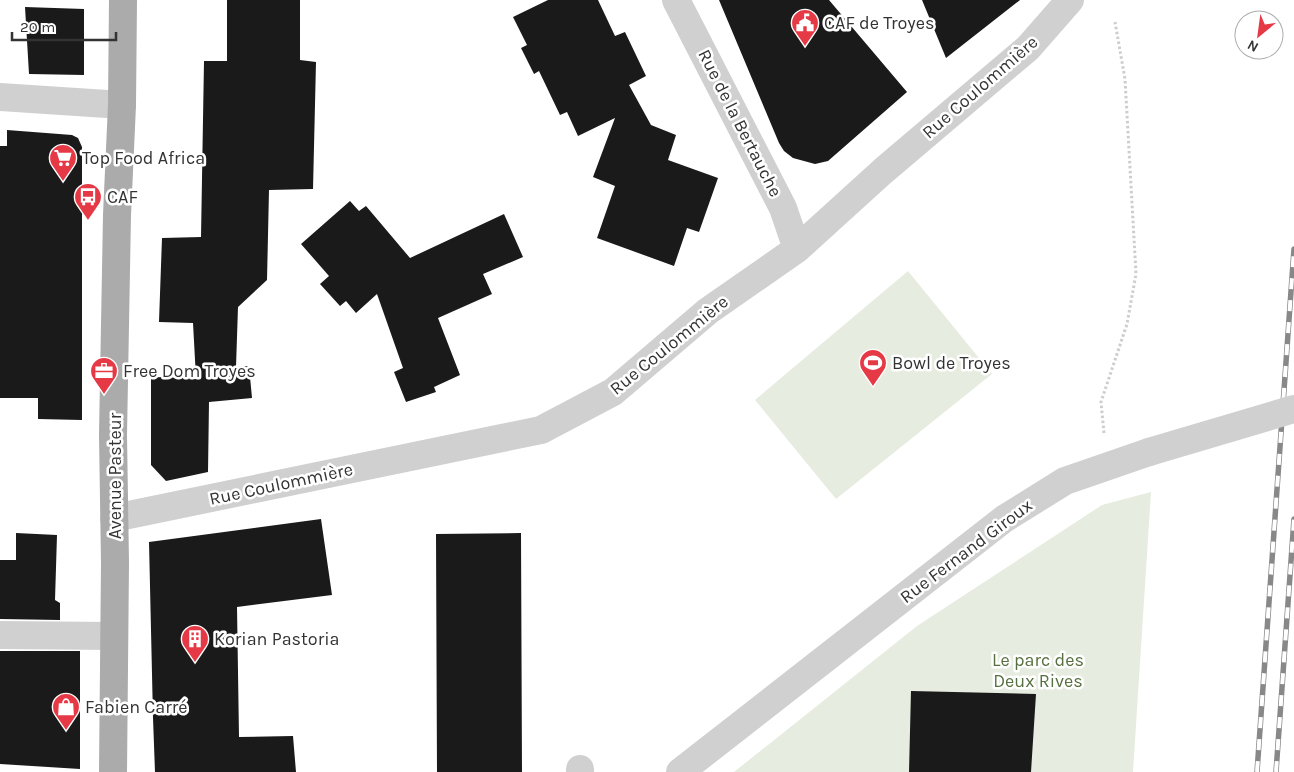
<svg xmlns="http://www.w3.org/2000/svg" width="1294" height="772" font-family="Karla,sans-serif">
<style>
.green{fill:#e6ecdf}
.building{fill:#1a1a1a}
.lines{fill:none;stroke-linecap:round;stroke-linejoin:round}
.path{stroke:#cdcdcd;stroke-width:3;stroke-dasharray:2.5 2.5;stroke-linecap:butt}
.minor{stroke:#d0d0d0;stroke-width:28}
.major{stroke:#ababab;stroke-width:28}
.rail-casing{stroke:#888;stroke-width:5.5}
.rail{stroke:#fff;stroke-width:4;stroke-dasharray:11;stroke-linecap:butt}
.minor-bridge{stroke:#d0d0d0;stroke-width:28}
.labels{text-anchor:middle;stroke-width:5;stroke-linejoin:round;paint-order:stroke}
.poi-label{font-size:18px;fill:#333;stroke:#fff;text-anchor:start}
.street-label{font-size:18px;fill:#333;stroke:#fff}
.park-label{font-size:18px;fill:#56703f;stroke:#fff}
</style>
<rect width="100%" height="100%" fill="#fff"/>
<path class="green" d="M908 271 992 374 836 499 755 400Z
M1151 492 1133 772H734L917 626 1102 505Z"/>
<path class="building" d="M227 0H300V60L316 62 313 189 269 190 267 280 238 307 236 367 249 366 252 398 209 402 208 472 166 481 151 465V377L196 378 193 323 159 322 162 238 201 237 204 61H227Z
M548 0H598L615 36 625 32 646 76 629 85 651 125 676 135 668 160 718 178 699 232 687 228 674 266 597 238 615 186 593 177 615 118 578 136 567 112 560 115 539 71 534 74 521 48 527 45 513 17Z
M719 0H829L907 92 828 161 815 164 793 158 784 151 779 143Z
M922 0H1020L946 58Z
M25 7 84 9V75L29 74Z
M7 130 72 135 78 138 82 147V420L38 419V398H0V146H7Z
M350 201 359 211 366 206 410 258 504 214 523 257 483 274 492 294 438 318 460 375 434 387 436 392 406 402 394 372 403 368 377 294 356 313 346 301 340 306 320 284 329 276 301 244Z
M321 519 332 595 237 607 239 737 293 736 296 772H155L153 718 149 542Z
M16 533 57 535 55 600 60 603V620L0 619V560H16Z
M521 533 522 772H437L436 534Z
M0 651H80V769L0 764Z
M911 691 1036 694 1031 772H909Z"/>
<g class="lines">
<path class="path" d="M1104 433 1101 402 1127 324 1136 274 1125 79 1115 22"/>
<path class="minor" d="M676 0 783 208 797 249
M0 97 122 105
M114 518 541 430 613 392 708 311 797 249 883 171 1028 48 1070 0
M0 635 114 636
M580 772V769
M680 772 1004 519 1065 481 1149 452"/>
<path class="major" d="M113 772 115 563 113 435 117 215 122 105 123 0"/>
<defs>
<path id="rail" d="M1257 772 1294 249
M1276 772 1294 519"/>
</defs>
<use href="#rail" class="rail-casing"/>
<use href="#rail" class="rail"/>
<path class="minor-bridge" d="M1149 452 1294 409"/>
</g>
<defs>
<symbol id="civic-pin" viewBox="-11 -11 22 30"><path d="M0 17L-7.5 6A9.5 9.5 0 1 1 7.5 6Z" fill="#e63946" stroke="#fff"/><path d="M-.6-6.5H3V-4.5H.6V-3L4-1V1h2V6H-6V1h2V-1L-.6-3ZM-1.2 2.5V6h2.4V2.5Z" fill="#fff"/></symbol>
<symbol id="supermarket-pin" viewBox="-11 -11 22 30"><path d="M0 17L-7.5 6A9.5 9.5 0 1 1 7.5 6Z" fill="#e63946" stroke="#fff"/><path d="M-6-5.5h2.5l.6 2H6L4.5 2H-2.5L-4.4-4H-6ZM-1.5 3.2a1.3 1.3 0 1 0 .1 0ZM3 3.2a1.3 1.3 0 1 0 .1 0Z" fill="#fff"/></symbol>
<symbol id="bus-pin" viewBox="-11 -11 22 30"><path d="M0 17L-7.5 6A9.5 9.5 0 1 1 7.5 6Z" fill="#e63946" stroke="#fff"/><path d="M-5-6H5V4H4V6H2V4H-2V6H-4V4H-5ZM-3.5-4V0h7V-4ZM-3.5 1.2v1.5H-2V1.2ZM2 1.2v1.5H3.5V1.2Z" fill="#fff"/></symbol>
<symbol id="stadium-pin" viewBox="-11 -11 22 30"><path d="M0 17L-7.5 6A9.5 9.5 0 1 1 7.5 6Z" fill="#e63946" stroke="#fff"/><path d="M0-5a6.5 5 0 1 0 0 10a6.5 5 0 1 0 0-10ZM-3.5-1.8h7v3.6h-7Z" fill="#fff"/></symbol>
<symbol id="office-pin" viewBox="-11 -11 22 30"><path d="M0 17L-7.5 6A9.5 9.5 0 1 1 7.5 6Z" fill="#e63946" stroke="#fff"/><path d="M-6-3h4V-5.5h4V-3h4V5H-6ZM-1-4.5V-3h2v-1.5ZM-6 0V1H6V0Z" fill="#fff"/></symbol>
<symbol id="building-pin" viewBox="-11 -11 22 30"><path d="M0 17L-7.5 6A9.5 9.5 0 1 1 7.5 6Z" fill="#e63946" stroke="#fff"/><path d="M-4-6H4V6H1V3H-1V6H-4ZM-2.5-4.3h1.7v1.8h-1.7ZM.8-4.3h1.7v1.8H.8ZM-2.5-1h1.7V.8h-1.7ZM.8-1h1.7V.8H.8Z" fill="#fff"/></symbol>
<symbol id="shop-pin" viewBox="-11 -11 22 30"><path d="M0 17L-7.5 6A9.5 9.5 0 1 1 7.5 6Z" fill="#e63946" stroke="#fff"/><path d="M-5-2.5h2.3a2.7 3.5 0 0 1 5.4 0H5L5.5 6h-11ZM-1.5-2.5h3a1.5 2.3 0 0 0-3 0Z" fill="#fff"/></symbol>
</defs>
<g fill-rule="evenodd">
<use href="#civic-pin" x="789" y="7" width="32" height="43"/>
<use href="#supermarket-pin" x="47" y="142" width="32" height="43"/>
<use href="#bus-pin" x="72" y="181" width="32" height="43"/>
<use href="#stadium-pin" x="857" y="347" width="32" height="43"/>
<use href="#office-pin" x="88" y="355" width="32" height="43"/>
<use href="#building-pin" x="179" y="623" width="32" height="43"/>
<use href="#shop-pin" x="50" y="691" width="32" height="43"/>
</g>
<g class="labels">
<g class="poi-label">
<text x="824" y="29">CAF de Troyes</text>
<text x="82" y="164">Top Food Africa</text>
<text x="107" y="203">CAF</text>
<text x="892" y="369">Bowl de Troyes</text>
<text x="123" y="377">Free Dom Troyes</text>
<text x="214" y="645">Korian Pastoria</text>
<text x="85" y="713">Fabien Carré</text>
</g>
<g class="street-label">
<text transform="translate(980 87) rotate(-41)" y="6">Rue Coulommière</text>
<text transform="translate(740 123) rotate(63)" y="6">Rue de la Bertauche</text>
<text transform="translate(669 345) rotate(-39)" y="6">Rue Coulommière</text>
<text transform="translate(115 476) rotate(-90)" y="6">Avenue Pasteur</text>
<text transform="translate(281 484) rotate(-12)" y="6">Rue Coulommière</text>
<text transform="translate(966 551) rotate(-37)" y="6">Rue Fernand Giroux</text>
</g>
<g class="park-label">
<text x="1038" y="666">Le parc des<tspan x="1038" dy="21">Deux Rives</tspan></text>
</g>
</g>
<g transform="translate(1259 35) rotate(209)"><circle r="24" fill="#ffffff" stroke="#adadad"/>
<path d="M0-4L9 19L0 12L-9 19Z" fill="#e63946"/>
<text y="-8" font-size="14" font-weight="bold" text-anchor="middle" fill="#333333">N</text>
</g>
<path d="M12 32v8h104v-8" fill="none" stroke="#333333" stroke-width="2.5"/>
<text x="20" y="32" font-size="15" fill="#333333" stroke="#ffffff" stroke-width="4" paint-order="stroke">20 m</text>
</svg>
